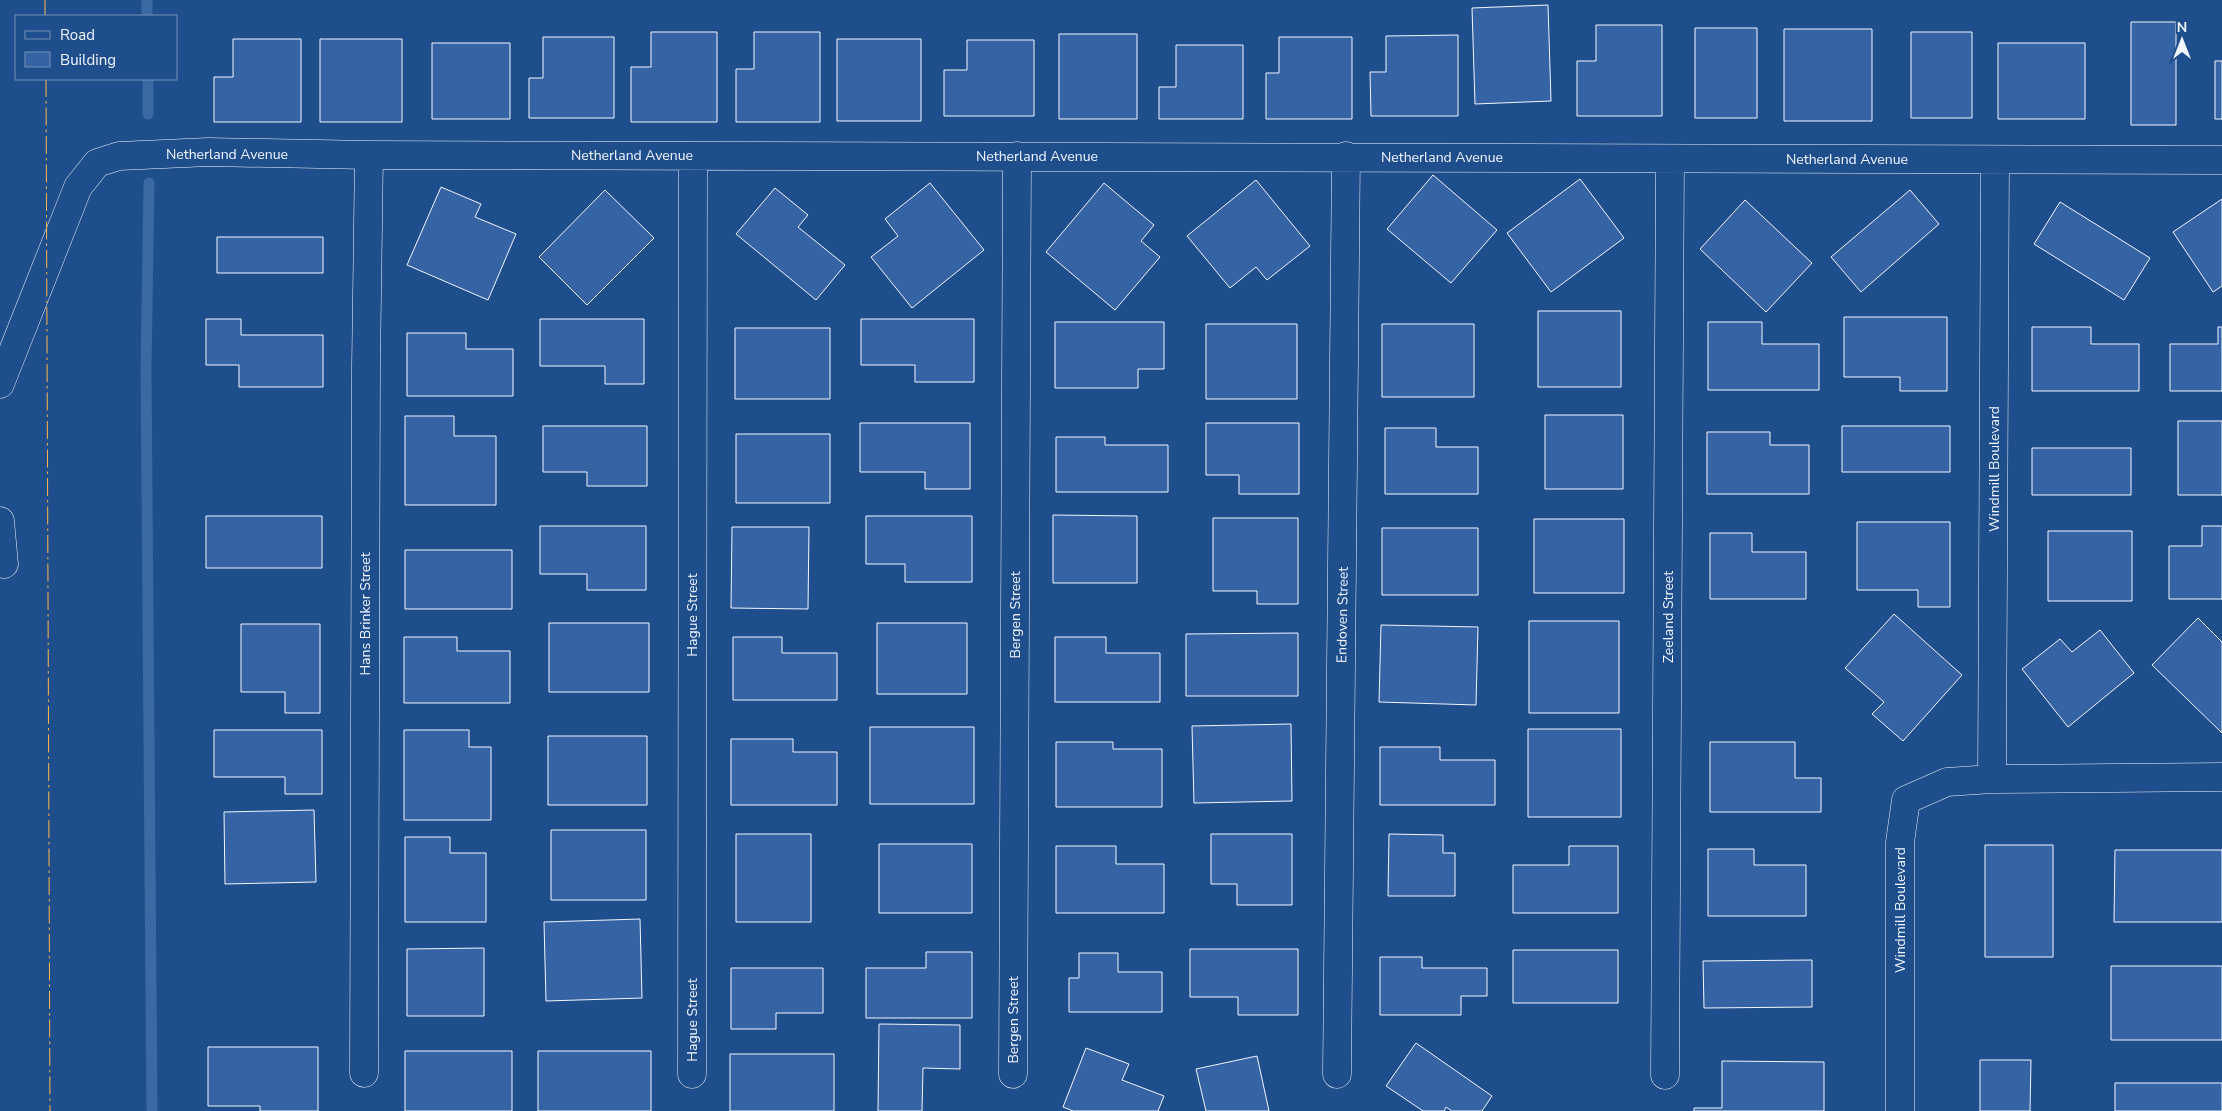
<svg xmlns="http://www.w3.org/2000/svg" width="2222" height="1111" font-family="'Nunito Sans',sans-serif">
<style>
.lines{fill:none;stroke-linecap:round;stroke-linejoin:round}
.stream{stroke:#3b69a3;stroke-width:11}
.building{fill:#3563a3;stroke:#f2f6ff}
.street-casing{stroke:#f2f6ff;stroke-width:29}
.street{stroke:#1f4e8c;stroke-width:28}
.power{stroke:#ffb74d;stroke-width:1;stroke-dasharray:18 4 2.5 4;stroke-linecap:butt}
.labels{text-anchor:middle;stroke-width:4;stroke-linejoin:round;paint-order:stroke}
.street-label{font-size:14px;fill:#f2f6ff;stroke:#1f4e8c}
</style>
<rect width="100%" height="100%" fill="#1f4e8c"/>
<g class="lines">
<path class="stream" d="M147 0V16
M148 79V114
M149 183 146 370 152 1111"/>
</g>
<path class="building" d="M1548 5 1551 101 1475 104 1472 8Z
M2131 22H2176V125H2131Z
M1596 25H1662V116H1577V61H1596Z
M1695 28H1757V118H1695Z
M1784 29H1872V121H1784Z
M651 32H717V122H631V67H651Z
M754 32H820V122H736V69H754Z
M1911 32H1972V118H1911Z
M1059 34H1137V119H1059Z
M1458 35V116H1371L1370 72H1386V36Z
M543 37H614V118H529V78H543Z
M1279 37H1352V119H1266V73H1279Z
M233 39H301V122H214V77H233Z
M320 39H402V122H320Z
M837 39H921V121H837Z
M967 40H1034V116H944V70H967Z
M432 43H510V119H432Z
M1998 43H2085V119H1998Z
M1176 45H1243V119H1159V87H1176Z
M2215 61H2222V119H2215Z
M1433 175 1497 230 1451 283 1387 229Z
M1580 179 1624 238 1551 292 1507 233Z
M1256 180 1310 246 1267 280 1256 267 1230 288 1187 236Z
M930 183 984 250 912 308 871 257 898 236 885 219Z
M1104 183 1154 225 1141 241 1160 257 1115 310 1046 252Z
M441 187 481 204 475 217 516 234 488 300 407 265Z
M775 188 808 215 798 227 845 265 816 300 736 234Z
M605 190 654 238 587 305 539 257Z
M1910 190 1939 224 1861 292 1831 257Z
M2222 199V286L2213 292 2173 232Z
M1745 200 1812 263 1766 312 1700 249Z
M2060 202 2150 258 2124 300 2034 244Z
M217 237H323V273H217Z
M1538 311H1621V387H1538Z
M1844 317H1947V391H1900V377H1844Z
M206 319H241V335H323V387H239V365H206Z
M540 319H644V384H605V366H540Z
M861 319H974V382H915V365H861Z
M1055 322H1164V369H1138V388H1055Z
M1708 322H1762V344H1819V390H1708Z
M1206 324H1297V399H1206Z
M1382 324H1474V397H1382Z
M2032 327H2091V344H2139V391H2032Z
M2218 327H2222V391H2170V344H2218Z
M735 328H830V399H735Z
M407 333H466V349H513V396H407Z
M1545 415H1623V489H1545Z
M405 416H454V436H496V505H405Z
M2178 421H2222V495H2178Z
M860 423H970V489H925V472H860Z
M1206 423H1299V494H1239V475H1206Z
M543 426H647V486H587V472H543Z
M1842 426H1950V472H1842Z
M1385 428H1436V447H1478V494H1385Z
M1707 432H1770V445H1809V494H1707Z
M736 434H830V503H736Z
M1056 437H1105V445H1168V492H1056Z
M2032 448H2131V495H2032Z
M1053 515 1137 516V583H1053Z
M206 516H322V568H206Z
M866 516H972V582H905V564H866Z
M1213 518H1298V604H1257V591H1213Z
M1534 519H1624V593H1534Z
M1857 522H1950V607H1918V590H1857Z
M540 526H646V590H587V574H540Z
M2202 526H2222V599H2169V546H2202Z
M732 527H809L808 609 731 608Z
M1382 528H1478V595H1382Z
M2048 531H2132V601H2048Z
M1710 533H1752V552H1806V599H1710Z
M405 550H512V609H405Z
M1894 614 1962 675 1903 741 1872 714 1884 702 1845 668Z
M2198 618 2222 642V733L2152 665Z
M1529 621H1619V713H1529Z
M549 623H649V692H549Z
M877 623H967V694H877Z
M241 624H320V713H285V692H241Z
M1381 625 1478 627 1476 705 1379 702Z
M2100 630 2134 673 2068 727 2022 669 2060 639 2072 652Z
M1298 633V696H1186V634Z
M404 637H457V651H510V703H404Z
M733 637H782V653H837V700H733Z
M1055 637H1106V653H1160V702H1055Z
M1291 724 1292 801 1194 803 1192 726Z
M870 727H974V804H870Z
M1528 729H1621V817H1528Z
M214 730H322V794H285V777H214Z
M404 730H469V747H491V820H404Z
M548 736H647V805H548Z
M731 739H793V752H837V805H731Z
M1056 742H1113V749H1162V807H1056Z
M1710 742H1795V778H1821V812H1710Z
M1380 747H1440V760H1495V805H1380Z
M314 810 316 882 225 884 224 812Z
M551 830H646V900H551Z
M736 834H811V922H736Z
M1211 834H1292V905H1237V884H1211Z
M1389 834 1443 835V853H1455V896H1388Z
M405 837H450V853H486V922H405Z
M879 844H972V913H879Z
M1985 845H2053V957H1985Z
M1056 846H1116V864H1164V913H1056Z
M1569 846H1618V913H1513V865H1569Z
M1708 849H1754V865H1806V916H1708Z
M2115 850H2222V922H2114Z
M640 919 642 998 546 1001 544 922Z
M484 948V1016H407V949Z
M1190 949H1298V1015H1238V997H1190Z
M1513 950H1618V1003H1513Z
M926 952H972V1018H866V968H926Z
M1079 953H1118V972H1162V1012H1069V978H1079Z
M1380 957H1422V968H1487V996H1461V1015H1380Z
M1812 960V1007L1704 1008 1703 961Z
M2111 966H2222V1040H2111Z
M731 968H823V1013H776V1029H731Z
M879 1024 960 1025V1069L923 1068 922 1111H878Z
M1416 1043 1492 1096 1482 1111H1452L1446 1107 1444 1111H1423L1386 1086Z
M208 1047H318V1111H260V1106H208Z
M1086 1048 1129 1064 1122 1080 1164 1096 1158 1111H1073L1063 1107Z
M405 1051H512V1111H405Z
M538 1051H651V1111H538Z
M730 1054H834V1111H730Z
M1257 1056 1269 1111H1206L1196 1069Z
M1980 1060H2031L2030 1111H1980Z
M1722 1061 1824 1062V1111H1694V1108H1722Z
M2115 1083H2222V1111H2115Z"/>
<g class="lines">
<defs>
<path id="street" d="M0 384 78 187 97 163 119 156 209 152 369 155 2222 160
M0 521 4 564
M1992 779 1995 160
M364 1073 366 366 369 155
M692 1074 693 156
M1013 1074 1017 156
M1337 1074 1346 156
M1665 1075 1670 159
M1900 1111V842L1906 800 1947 782 1992 779 2222 777"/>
</defs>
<use href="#street" class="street-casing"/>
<use href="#street" class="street"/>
<path class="power" d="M45 0V16
M46 79 50 1111"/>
</g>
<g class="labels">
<g class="street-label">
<text x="227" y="159">Netherland Avenue</text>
<text x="632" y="160">Netherland Avenue</text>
<text x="1037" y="161">Netherland Avenue</text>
<text x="1442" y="162">Netherland Avenue</text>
<text x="1847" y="164">Netherland Avenue</text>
<text transform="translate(1994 469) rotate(-90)" y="5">Windmill Boulevard</text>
<text transform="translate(365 614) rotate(-90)" y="5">Hans Brinker Street</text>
<text transform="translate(692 615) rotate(-90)" y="5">Hague Street</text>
<text transform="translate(1015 615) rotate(-90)" y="5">Bergen Street</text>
<text transform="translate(1342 615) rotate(-89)" y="5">Endoven Street</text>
<text transform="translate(1668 617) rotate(-90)" y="5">Zeeland Street</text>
<text transform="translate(1900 910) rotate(-90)" y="5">Windmill Boulevard</text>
<text transform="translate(692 1020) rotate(-90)" y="5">Hague Street</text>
<text transform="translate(1013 1020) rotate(-90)" y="5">Bergen Street</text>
</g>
</g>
<rect x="15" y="15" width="162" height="65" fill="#1f4e8c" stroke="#7391ba"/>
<rect x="25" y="31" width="25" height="8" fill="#1f4e8c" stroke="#7391ba"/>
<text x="60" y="40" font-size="15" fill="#f2f6ff">Road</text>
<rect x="25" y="52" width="25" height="15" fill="#3563a3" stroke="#7391ba"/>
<text x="60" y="65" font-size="15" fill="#f2f6ff">Building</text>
<g transform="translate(2182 40)" stroke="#1f4e8c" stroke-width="4" paint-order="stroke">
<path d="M0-4L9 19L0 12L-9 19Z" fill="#f2f6ff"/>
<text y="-8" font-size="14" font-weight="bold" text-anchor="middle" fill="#f2f6ff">N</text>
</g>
</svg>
